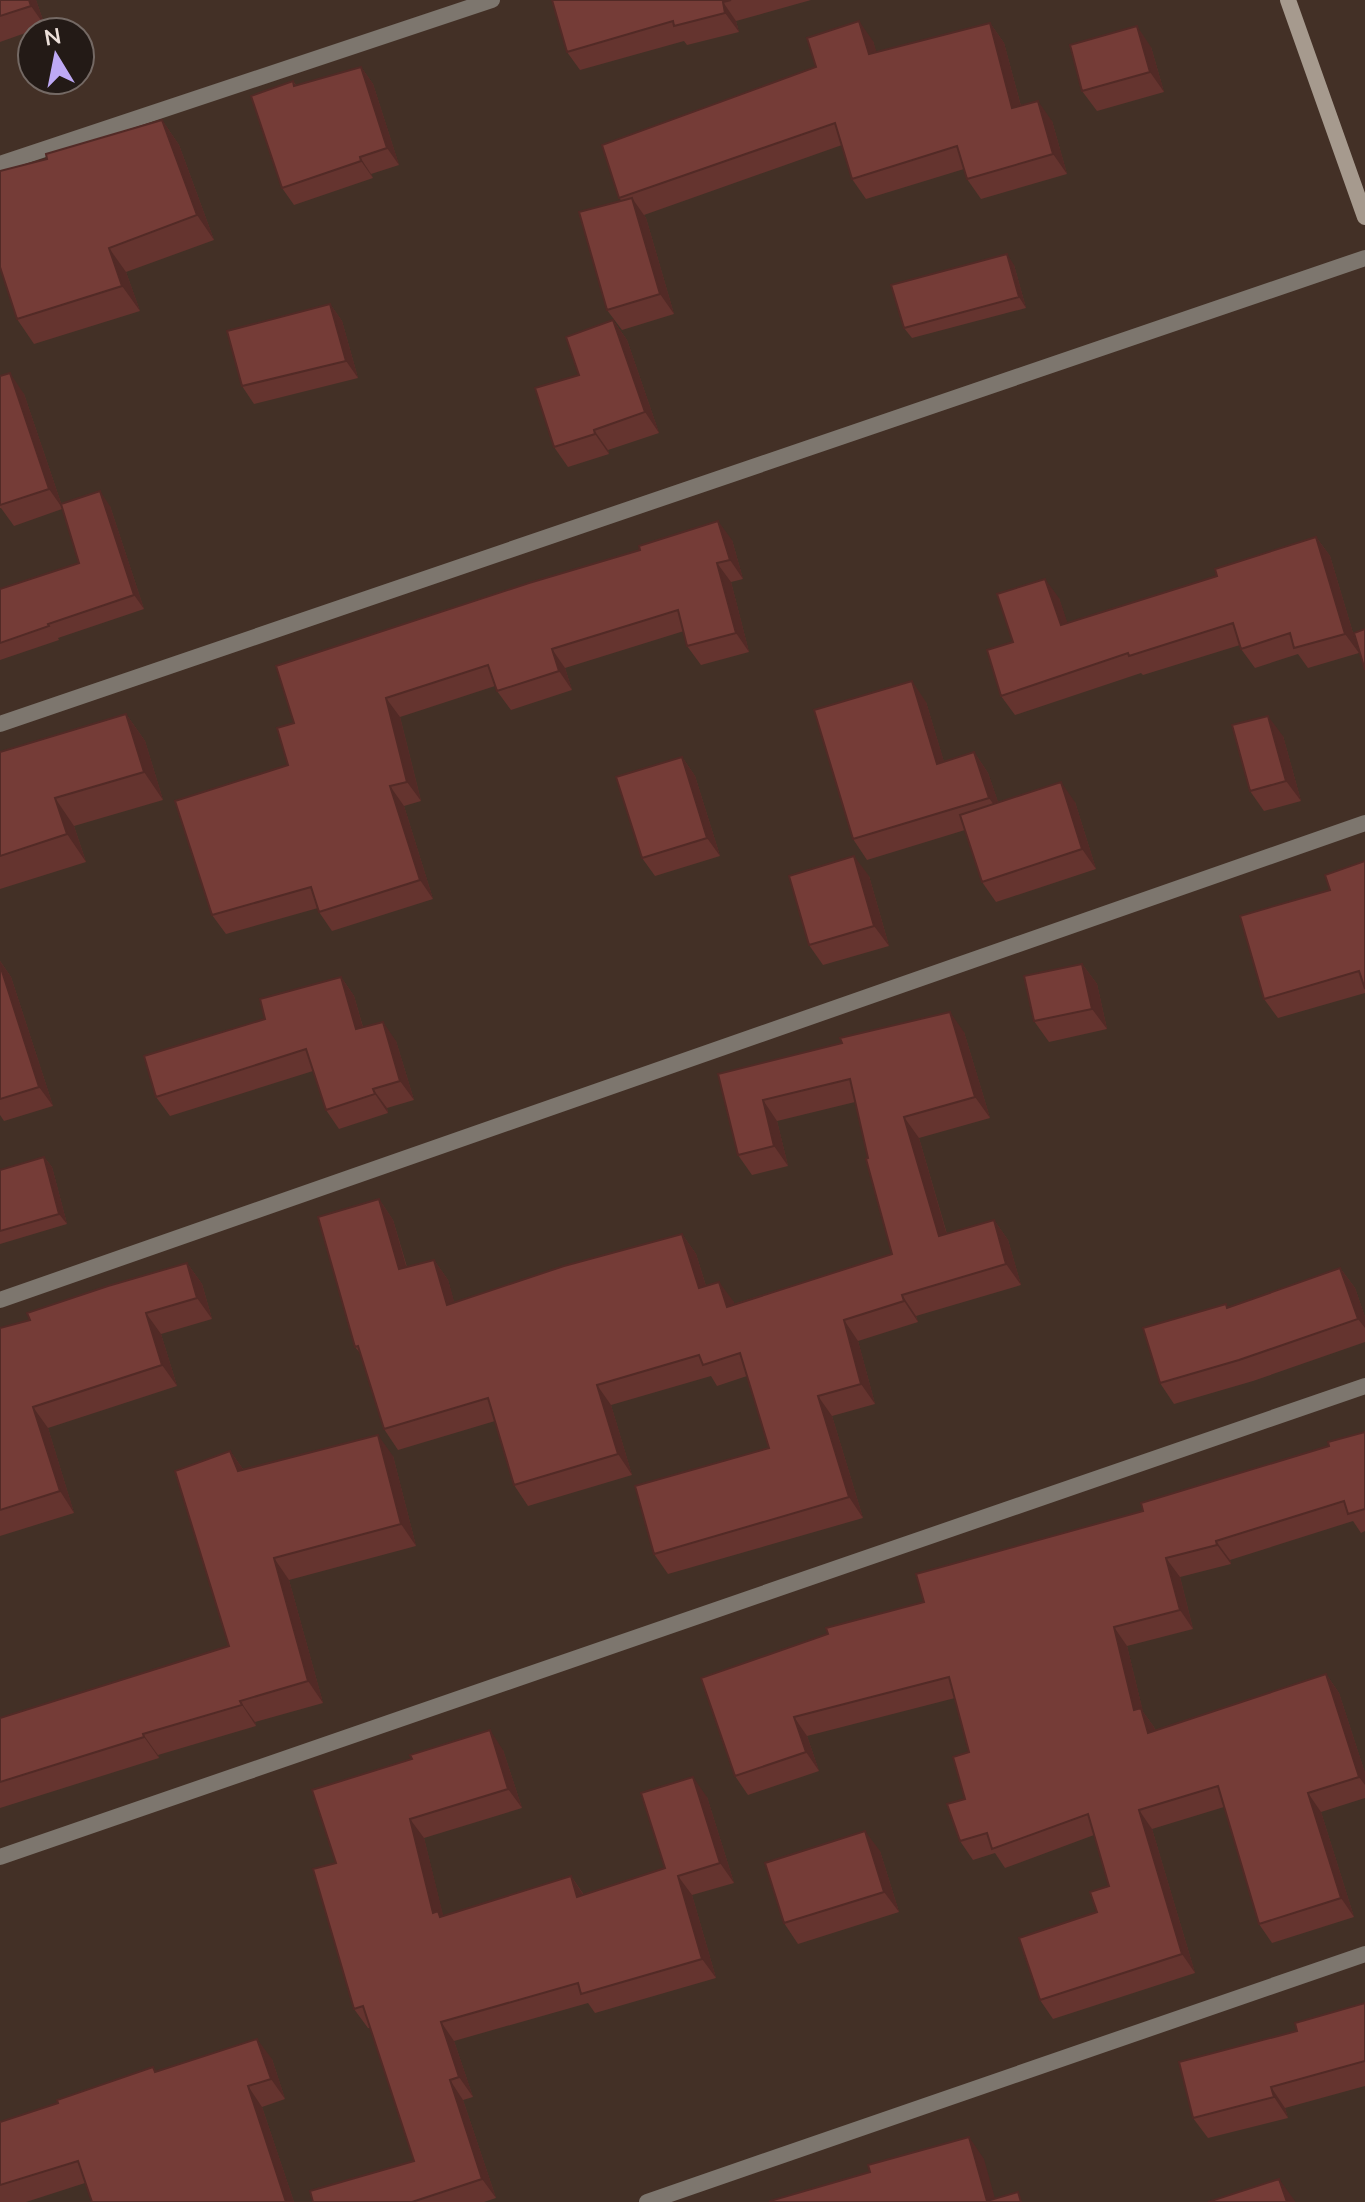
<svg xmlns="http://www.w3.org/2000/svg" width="1365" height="2202" font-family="Mulish,sans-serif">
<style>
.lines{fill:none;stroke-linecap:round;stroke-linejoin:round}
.street{stroke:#7d766e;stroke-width:16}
.secondary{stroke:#a69a8e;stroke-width:16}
.wall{fill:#65342f}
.shaded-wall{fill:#522a26}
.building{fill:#753c37;stroke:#522a26;stroke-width:2}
</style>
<rect width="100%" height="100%" fill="#433026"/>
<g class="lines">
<path class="street" d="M0 164 492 0
M0 724 1365 258
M0 1300 1365 823
M0 1857 1365 1386
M647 2202 1365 1954"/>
<path class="secondary" d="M1288 0 1365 217"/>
</g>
<path class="wall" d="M0 0H36L45 26 0 42Z
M552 0H811L736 21 739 32 687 45 684 41 580 70 567 52Z
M990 23 1004 43 1021 106 1052 121 1067 174 981 199 967 179 964 169 866 199 852 179 842 145 644 215 646 218 674 314 622 330 607 310 621 200 619 198 816 67 873 41 876 52Z
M1151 47 1164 92 1097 111 1082 91Z
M361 67 373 84 399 165 371 174 373 178 294 205 282 188 293 81 296 85Z
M162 120 179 145 214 240 126 272 140 311 34 344 17 319 47 159Z
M1014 265 1026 308 912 338 904 328Z
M330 304 342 321 358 378 254 404 242 386Z
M613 320 627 340 659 433 608 450 609 454 568 467 554 447 579 375Z
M0 376 24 394 61 503 110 506 144 609 58 638 59 640 0 660V589L79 563 62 509 14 526 1 508H0Z
M1316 537 1330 556 1359 653 1308 668 1298 654 1255 668 1241 649 1240 645 1143 675 1141 673 1015 715 1001 696 1013 642 1059 598 1067 623 1217 576Z
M732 540 743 579 731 582 749 652 701 665 687 646 684 631 565 668 572 690 511 710 497 691 495 686 400 717 421 801 404 806 433 899 332 931 319 912 318 908 226 934 212 915 288 765 294 723Z
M926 702 944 762 974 752 988 773 998 802H1075L1096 869 996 902 982 882 965 830 867 860 853 839Z
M126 714 145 741 163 800 74 826 86 862 0 889V752Z
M1283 736 1301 801 1264 811 1250 791Z
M682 757 695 776 720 856 655 876 642 858Z
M1365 861V993L1278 1018 1264 999 1330 890Z
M869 876 889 946 823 965 809 945Z
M0 961 11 977 53 1106 4 1121 0 1115Z
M1082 964 1097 984 1107 1029 1049 1042 1034 1021Z
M341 977 354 996 363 1027 396 1041 414 1100 387 1108 388 1113 339 1129 326 1110 313 1071 170 1116 156 1097 265 1019Z
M964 1032 990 1118 919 1138 947 1234 994 1220 1008 1240 1021 1285 916 1316 918 1322 858 1341 875 1404 832 1416 863 1518 668 1574 654 1554 769 1448 747 1376 717 1386 711 1376 611 1405 632 1475 528 1506 514 1485 495 1421 398 1450 384 1429 360 1353 355 1347 379 1199 393 1220 407 1267 434 1260 448 1280 454 1302 682 1234 696 1254 706 1286 734 1302V1304L892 1254 855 1102 777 1121 788 1166 752 1175 738 1155 718 1074Z
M44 1157 52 1167 67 1224 0 1244V1170Z
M187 1263 202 1284 212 1319 161 1334 177 1386 48 1428 74 1513 0 1536V1328L30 1320Z
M1340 1268 1355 1288 1365 1317V1342L1253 1381 1174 1404 1160 1383 1228 1307Z
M1365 1432V1531L1361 1533 1353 1521 1230 1560 1231 1564 1180 1577 1193 1629 1127 1646 1143 1712 1154 1727 1155 1730 1326 1674 1339 1693 1365 1773V1798L1321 1812 1354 1917 1272 1943 1259 1924 1224 1807 1152 1829 1195 1973 1053 2019 1040 2000 1097 1912 1109 1886 1094 1835 1005 1868 995 1853 973 1860 960 1841 965 1799 969 1752 955 1698 807 1736 819 1771 748 1795 735 1776 701 1678 924 1602 1143 1511 1329 1446Z
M230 1451 243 1469 393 1456 416 1546 289 1580 323 1703 255 1722 256 1726 158 1755 159 1758 0 1808V1718L229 1646Z
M503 1750 522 1808 424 1838 443 1916 571 1876 584 1895 665 1868 707 1797 734 1883 692 1895 716 1978 595 2013 588 2003 454 2041 473 2097 463 2100 496 2198 484 2202H313L414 2161 370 2028H368L354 2009 336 1863Z
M880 1851 899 1912 798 1944 784 1923Z
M1365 2003V2086L1285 2108 1288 2118 1208 2138 1193 2118 1297 2031Z
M272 2059 285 2099 262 2107 294 2202H92L85 2183 26 2202H0V2122L156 2072Z"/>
<path class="shaded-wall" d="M29 0H36L45 26 31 6Z
M723 2 736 21 739 32 725 13Z
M859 21 873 41 884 75 869 54Z
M990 23 1004 43 1027 129 1012 108Z
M1137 26 1151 47 1164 92 1150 72Z
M361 67 373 84 399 165 387 148Z
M1038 101 1052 121 1067 174 1053 154Z
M162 120 179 145 214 240 197 215Z
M360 157 371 174 373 178 361 161Z
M632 198 646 218 674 314 660 294Z
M109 248 126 272 140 311 122 286Z
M1007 254 1014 265 1026 308 1019 297Z
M330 304 342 321 358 378 346 361Z
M613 320 627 340 659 433 645 412Z
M10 373 24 394 63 509 49 489Z
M594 430 608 450 609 454 595 434Z
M100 491 110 506 144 609 134 595Z
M718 521 732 540 743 579 730 560Z
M1316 537 1330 556 1359 653 1345 634Z
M717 563 731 582 749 652 736 633Z
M1045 579 1059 598 1075 645 1061 625Z
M552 649 565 668 572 690 559 671Z
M912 681 926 702 951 785 937 764Z
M386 698 400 717 421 801 407 782Z
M126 714 145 741 163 800 144 772Z
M1268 716 1283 736 1301 801 1286 781Z
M974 752 988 773 1004 819 989 798Z
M682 757 695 776 720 856 707 838Z
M1061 782 1075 802 1096 869 1082 849Z
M390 786 404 806 433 899 420 880Z
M55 798 74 826 86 862 67 834Z
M854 856 869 876 889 946 874 926Z
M0 961 11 977 53 1106 39 1087 0 965Z
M1082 964 1097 984 1107 1029 1092 1009Z
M341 977 354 996 369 1049 356 1029Z
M950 1012 964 1032 990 1118 975 1097Z
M383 1022 396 1041 414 1100 400 1081Z
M373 1089 387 1108 388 1113 375 1094Z
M763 1100 777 1121 788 1166 774 1146Z
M904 1117 919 1138 953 1256 939 1236Z
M44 1157 52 1167 67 1224 59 1214Z
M379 1199 393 1220 413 1290 399 1269Z
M994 1220 1008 1240 1021 1285 1006 1264Z
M682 1234 696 1254 713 1309 699 1288Z
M434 1260 448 1280 461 1326 447 1305Z
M187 1263 202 1284 212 1319 197 1298Z
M1340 1268 1355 1288 1365 1317V1328L1358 1319Z
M719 1282 734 1302 741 1327 727 1307Z
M902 1295 916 1316 918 1322 904 1301Z
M146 1313 161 1334 177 1386 162 1365Z
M844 1320 858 1341 875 1404 861 1384Z
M597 1385 611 1405 632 1475 618 1454Z
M818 1396 832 1416 863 1518 849 1497Z
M33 1407 48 1428 74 1513 60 1491Z
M378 1435 393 1456 416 1546 401 1524Z
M230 1451 245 1472 238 1471Z
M1216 1541 1230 1560 1231 1564 1217 1545Z
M274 1558 289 1580 323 1703 308 1681Z
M1166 1558 1180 1577 1193 1629 1180 1610Z
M1114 1627 1127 1646 1143 1712 1154 1727 1161 1751 1134 1710Z
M1326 1674 1339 1693 1365 1773V1785L1359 1777Z
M240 1701 255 1722 256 1726 242 1705Z
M794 1717 807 1736 819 1771 806 1752Z
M490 1730 503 1750 522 1808 508 1789Z
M143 1734 158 1755 159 1758 144 1737Z
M693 1777 707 1797 734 1883 720 1863Z
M1308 1793 1321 1812 1354 1917 1341 1898Z
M1139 1810 1152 1829 1195 1973 1182 1954Z
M410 1819 424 1838 444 1919 433 1913Z
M865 1831 880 1851 899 1912 884 1892Z
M571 1876 584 1896 577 1897Z
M678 1876 692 1895 716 1978 702 1959Z
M441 2022 454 2041 473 2097 459 2077Z
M257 2039 272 2059 285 2099 271 2079Z
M450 2080 463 2100 496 2198 482 2179Z
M248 2086 262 2107 294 2202H286Z
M1271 2087 1285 2108 1288 2118 1274 2097Z
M969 2137 984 2159 996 2202H987Z
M1279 2179 1295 2201V2202H1287Z"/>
<path class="building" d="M0 0H29L31 6 0 16Z
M552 0H731L723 2 725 13 674 26 673 21 567 52Z
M859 21 869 54 990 23 1012 108 1038 101 1053 154 967 179 957 146 852 179 835 123 619 198 602 145 816 67 807 38Z
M1137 26 1150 72 1082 91 1070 45Z
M361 67 387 148 360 157 361 161 282 188 251 96 293 81 294 86Z
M162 120 197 215 109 248 122 286 17 319 0 267V171L47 159 46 154Z
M632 198 660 294 607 310 579 212Z
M1007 254 1019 297 904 328 891 285Z
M330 304 346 361 242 386 227 331Z
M613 320 645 412 594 430 595 434 554 447 535 388 579 375 566 337Z
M10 373 49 489 0 505V376Z
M100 491 134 595 48 624 49 626 0 643V589L79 563 61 504Z
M718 521 730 560 717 563 736 633 687 646 678 610 552 649 559 671 497 691 488 665 386 698 407 782 390 786 420 880 319 912 311 887 212 915 175 801 288 765 277 728 294 723 276 666 529 583 640 550 639 546Z
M1316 537 1345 634 1294 648 1290 633 1241 649 1233 623 1129 656 1128 653 1001 696 987 650 1013 642 997 594 1045 579 1061 625 1217 576 1215 569Z
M1365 629V670L1354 633Z
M912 681 937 764 974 752 989 798 853 839 814 710Z
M126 714 144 772 55 798 67 834 0 856V752Z
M1268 716 1286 781 1250 791 1232 725Z
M682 757 707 838 642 858 616 777Z
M1061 782 1082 849 982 882 960 815Z
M854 856 874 926 809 945 789 876Z
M1365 861V989L1359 971 1264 999 1240 916 1330 890 1325 875Z
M1082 964 1092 1009 1034 1021 1024 976Z
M0 965 39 1087 0 1099Z
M341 977 356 1029 383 1022 400 1081 373 1089 375 1094 326 1110 306 1049 156 1097 144 1056 265 1019 260 999Z
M950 1012 975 1097 904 1117 939 1236 994 1220 1006 1264 902 1295 904 1301 844 1320 861 1384 818 1396 849 1497 654 1554 635 1486 769 1448 740 1353 703 1365 699 1355 597 1385 618 1454 514 1485 488 1398 384 1429 358 1346 355 1347 318 1217 379 1199 399 1269 434 1260 447 1305 564 1266 682 1234 699 1288 719 1282 727 1307 892 1254 866 1159 868 1158 850 1079 763 1100 774 1146 738 1155 718 1074 842 1043 840 1038Z
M44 1157 59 1214 0 1231V1170Z
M187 1263 197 1298 146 1313 162 1365 33 1407 60 1491 0 1510V1328L30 1320 27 1313 108 1286Z
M1340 1268 1358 1319 1239 1360 1160 1383 1143 1328 1226 1304 1227 1308Z
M1365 1432V1509L1348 1514 1344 1501 1216 1541 1217 1545 1166 1558 1180 1610 1114 1627 1134 1710 1141 1708 1148 1733 1326 1674 1359 1777 1308 1793 1341 1898 1259 1924 1218 1786 1139 1810 1182 1954 1040 2000 1019 1938 1097 1912 1090 1892 1109 1886 1088 1814 992 1849 987 1833 960 1841 947 1804 965 1799 953 1757 969 1752 949 1677 794 1717 806 1752 735 1776 701 1678 828 1634 826 1628 924 1602 916 1574 1143 1511 1141 1503 1329 1446 1328 1442Z
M378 1435 401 1524 274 1558 308 1681 240 1701 242 1705 143 1734 144 1737 0 1782V1718L229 1646 175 1471 230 1451 238 1471Z
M490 1730 508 1789 410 1819 433 1913 438 1911 440 1917 571 1876 577 1897 665 1868 641 1793 693 1777 720 1863 678 1876 702 1959 581 1994 578 1983 441 2022 459 2077 450 2080 482 2179 412 2202H313L310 2191 414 2161 363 2006 354 2009 313 1869 336 1863 312 1790 412 1759 410 1755Z
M865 1831 884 1892 784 1923 765 1863Z
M1365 2003V2061L1271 2087 1274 2097 1193 2118 1179 2062 1297 2031 1295 2023Z
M257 2039 271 2079 248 2086 286 2202H92L78 2161 0 2185V2122L58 2103 57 2100 153 2067 155 2072Z
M969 2137 987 2201 1018 2192 1021 2202H770V2201L870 2172 868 2165Z
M1279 2179 1287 2202H1208Z"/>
<g transform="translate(56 56) rotate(350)"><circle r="38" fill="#231a16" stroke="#746964" stroke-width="2"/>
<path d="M0-6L14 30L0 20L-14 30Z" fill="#bea9f5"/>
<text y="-12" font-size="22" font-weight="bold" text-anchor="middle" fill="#ede0da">N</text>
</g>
</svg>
